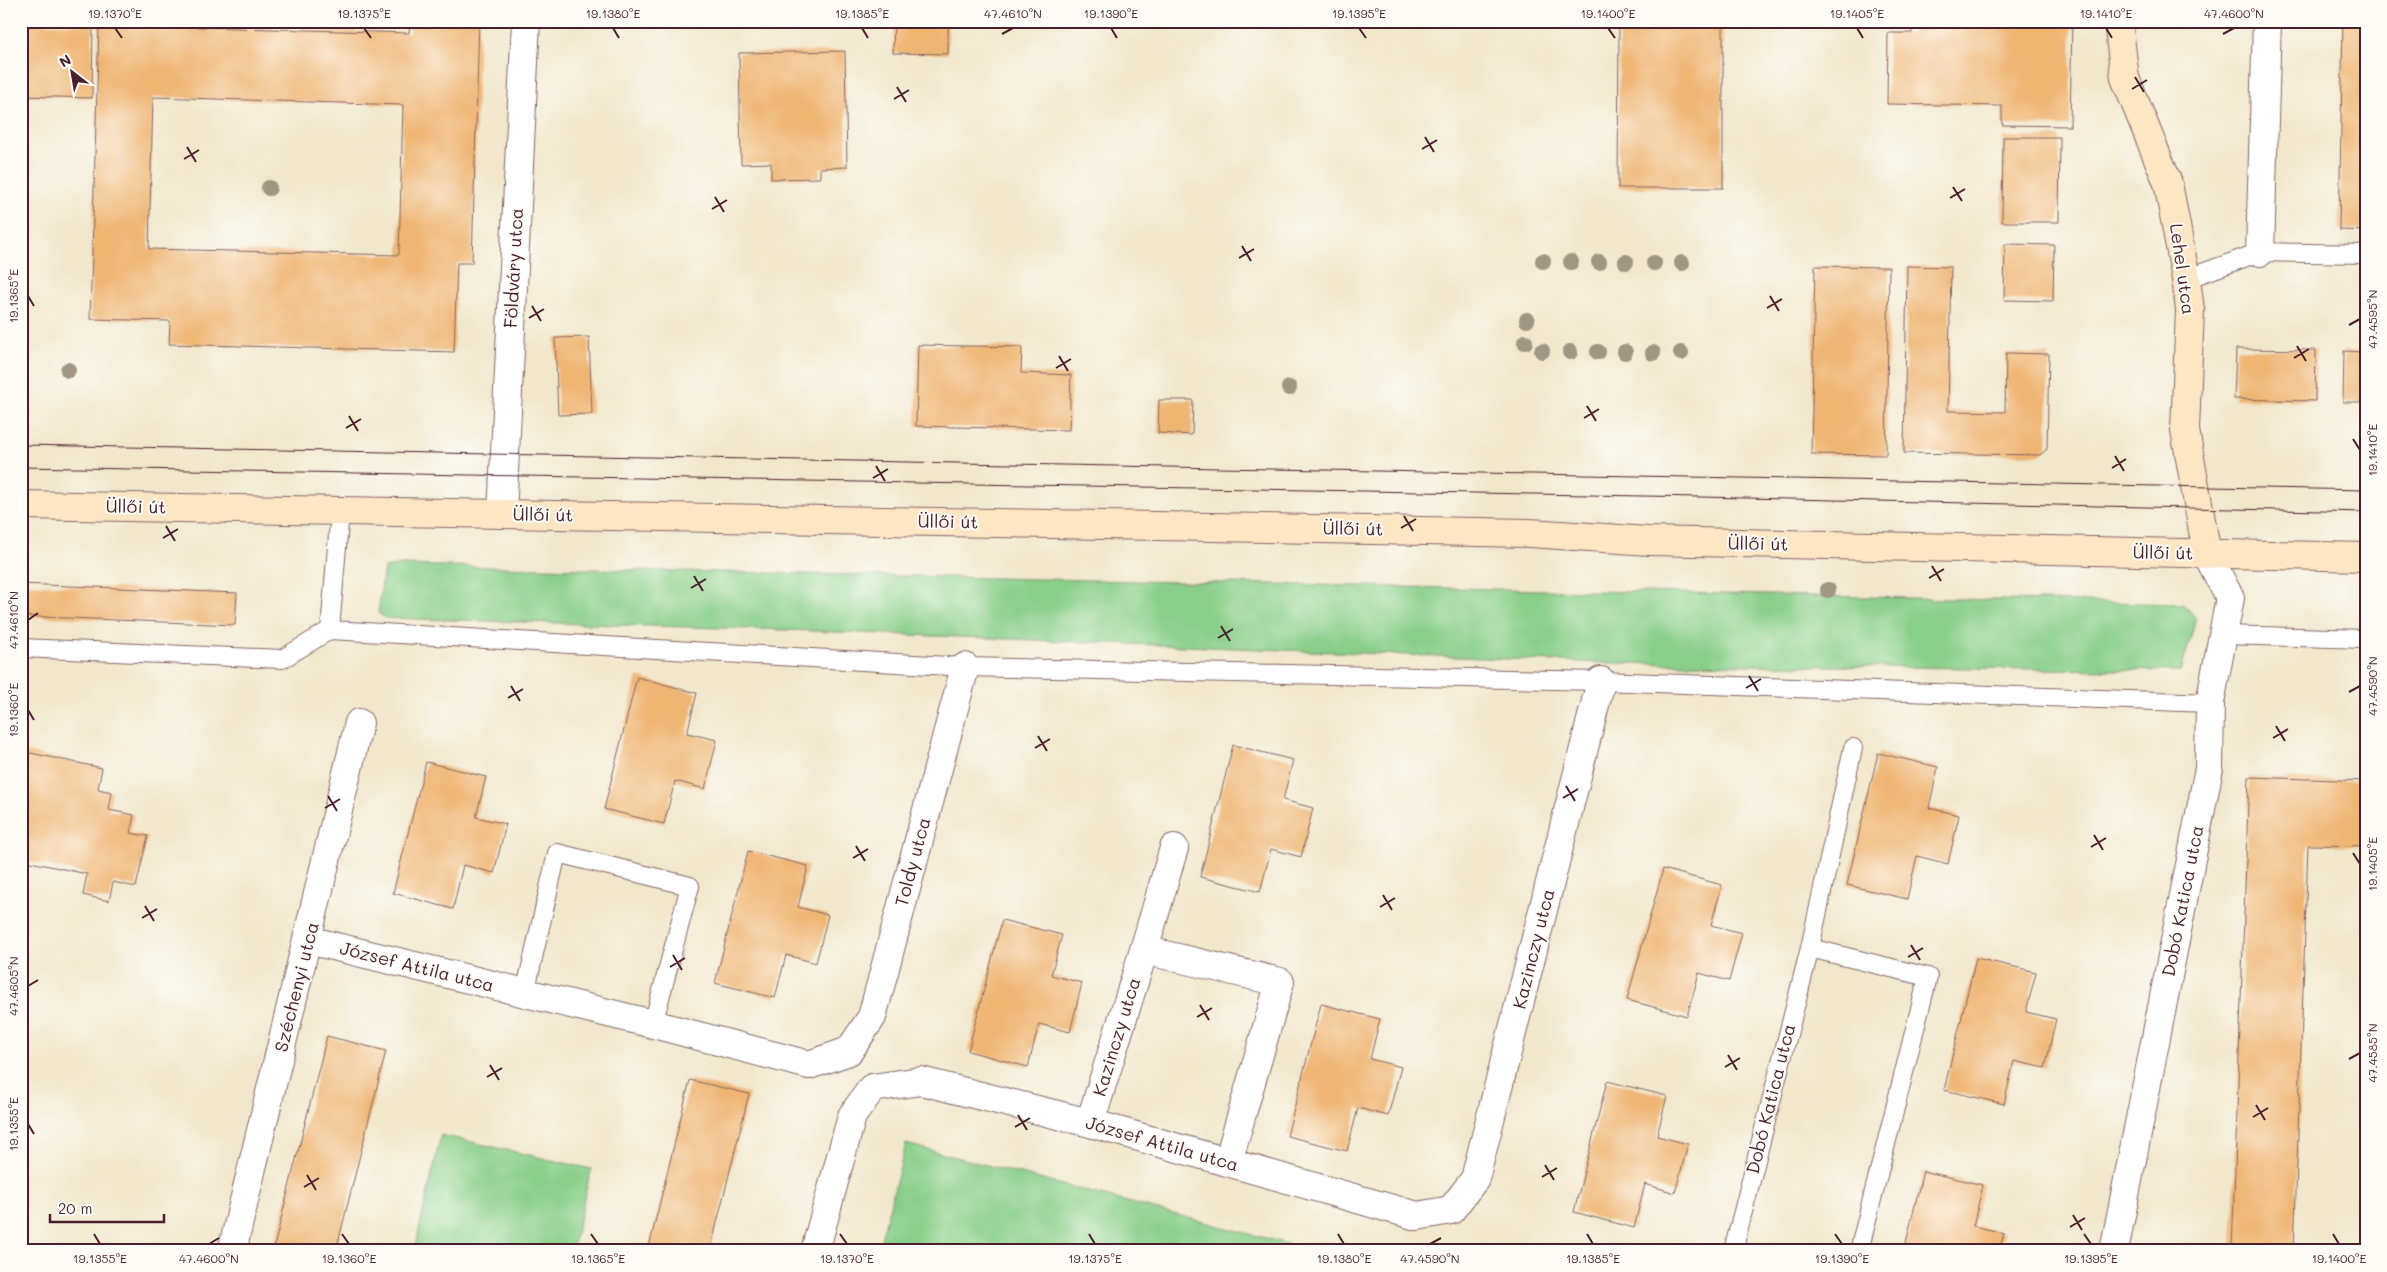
<svg xmlns="http://www.w3.org/2000/svg" width="2387" height="1272" font-family="Mali,sans-serif">
<style>
.green{fill:#89cf89;stroke:#6a775a}
.building{fill:#efb573;fill-rule:evenodd}
.lines{fill:none;stroke-linecap:round;stroke-linejoin:round}
.lane-casing{stroke:#846563;stroke-width:20}
.street-casing{stroke:#846563;stroke-width:30}
.secondary-casing{stroke:#846563;stroke-width:30}
.lane{stroke:#fff;stroke-width:18}
.street{stroke:#fff;stroke-width:28}
.secondary{stroke:#fce6c4;stroke-width:28}
.tram{stroke:#4a1f2b;stroke-width:1}
.tree{fill:#a09683}
.ticks{fill:none;stroke:#4a1f2b;stroke-width:2}
.labels{text-anchor:middle;stroke-width:4;stroke-linejoin:round;paint-order:stroke}
.street-label{font-size:18px;fill:#4a1f2b;stroke:#fdfcf7}
.neatline{fill:none;stroke:#4a1f2b;stroke-width:2}
.ticks-label{font-size:12px;text-anchor:middle;fill:#4a1f2b}
</style>
<rect width="100%" height="100%" fill="#fdfcf7"/>
<filter id="ink" filterUnits="userSpaceOnUse"><feTurbulence type="fractalNoise" baseFrequency=".02" numOctaves="2"/><feDisplacementMap in="SourceGraphic" scale="10" xChannelSelector="R" yChannelSelector="G"/><feConvolveMatrix kernelMatrix="1 2 1 2 8 2 1 2 1" color-interpolation-filters="sRGB"/></filter>
<filter id="wash" filterUnits="userSpaceOnUse"><feTurbulence type="fractalNoise" baseFrequency=".0096" numOctaves="4" result="noise"/><feDisplacementMap in="SourceGraphic" scale="20" xChannelSelector="R" yChannelSelector="G"/><feGaussianBlur stdDeviation="1.12" result="paint"/><feColorMatrix in="noise" values="0 0 0 0 0 0 0 0 0 0 0 0 0 0 0 0 0 1.4 0 .05"/><feComposite in="paint" operator="in"/></filter>
<g filter="url(#wash)">
<rect width="100%" height="100%" fill="#f1e7cc"/>
<path class="green" d="M402 565 2184 604 2196 619 2181 671 1606 663 785 630 385 618 378 613 384 568Z
M441 1135 591 1169 572 1251H414Z
M906 1144 1315 1251H878Z"/>
<g id="blocks">
<path class="building" d="M410 21H479L472 263H457L454 352 169 344 170 321 90 319 99 24 409 33ZM153 97 403 105 399 255 149 249Z
M894 21H948V54L893 53Z
M1619 21H1723V188H1618Z
M1912 21H2072L2070 126 2002 125V106L1887 104 1888 33H1912Z
M2343 21H2366V231L2339 230Z
M21 23 93 25 92 98 21 96Z
M845 51 847 167 820 168V178L771 179V163L741 164 739 53Z
M2003 137H2060L2059 222H2002Z
M2005 244 2054 245 2053 301 2004 300Z
M1815 266 1889 267 1886 455 1811 454Z
M1907 266 1951 267 1948 411 2005 412 2006 353 2049 354 2047 449 2040 455 1904 453Z
M589 337 592 414 558 415 555 338Z
M918 345 1022 347 1021 373 1071 375 1069 430 916 426Z
M2236 349 2316 350 2315 401 2234 399Z
M2344 351 2366 352V402H2343Z
M1159 400H1193L1192 435 1158 433Z
M21 584 237 593 235 625 21 616Z
M637 677 697 693 687 733 717 740 705 789 675 781 664 824 604 809Z
M1233 745 1293 760 1283 800 1313 808 1301 857 1271 849 1260 892 1200 877Z
M21 751 102 768 98 789 112 792 109 810 134 815 130 833 148 836 136 887 113 882 109 901 83 895 87 874 21 860Z
M1878 753 1938 767 1929 808 1959 815 1948 864 1917 856 1907 899 1847 885Z
M426 762 486 777 476 817 506 824 494 873 463 865 453 909 393 893Z
M2249 777 2366 781V846L2308 845 2294 1251H2232Z
M748 851 808 866 798 907 828 915 816 963 786 955 775 998 715 983Z
M1663 869 1722 885 1711 925 1742 933 1729 981 1699 973 1687 1016 1627 1000Z
M1002 920 1062 935 1051 975 1082 983 1070 1032 1039 1024 1028 1067 968 1051Z
M1976 958 2036 972 2026 1012 2056 1019 2045 1068 2014 1061 2004 1104 1944 1090Z
M1321 1004 1380 1019 1370 1059 1401 1067 1388 1116 1358 1108 1347 1151 1287 1136Z
M327 1036 386 1051 336 1251H273Z
M690 1080 749 1094 710 1251H648Z
M1607 1081 1667 1096 1657 1136 1688 1144 1675 1193 1645 1184 1634 1228 1574 1212Z
M1923 1171 1983 1185 1973 1226 2004 1233 1999 1251H1904Z"/>
</g>
</g>
<g filter="url(#ink)">
<use href="#blocks" fill-opacity="0" stroke="#846563" stroke-width="1"/>
<g class="lines">
<defs>
<path id="lane" d="M2186 279 2260 252 2366 254
M340 511 330 630 965 667 1601 681 2210 703
M2223 635 2366 639
M21 648 282 659 330 630
M1810 948 1853 748
M525 993 557 853 690 886 653 1024
M1733 1251 1810 948 1928 977 1859 1251"/>
<path id="street" d="M2260 252 2267 21
M502 514 526 21
M308 940 653 1024 809 1065 849 1051 872 1017 965 667
M1144 950 1174 848
M1090 1123 1144 950 1280 982 1228 1162
M232 1251 359 723
M815 1251 852 1116 872 1088 921 1081 1090 1123 1417 1216 1451 1210 1475 1179 1601 681
M2114 1251 2209 768 2210 703 2230 598 2207 554"/>
<path id="secondary" d="M2118 21 2125 78 2168 183 2186 279 2190 310 2185 430 2207 554
M21 505 1530 533 1649 541 2366 557"/>
</defs>
<use href="#lane" class="lane-casing"/>
<use href="#street" class="street-casing"/>
<use href="#secondary" class="secondary-casing"/>
<use href="#lane" class="lane"/>
<use href="#street" class="street"/>
<use href="#secondary" class="secondary"/>
<path class="tram" d="M21 445 2366 490
M21 467 1700 497 2366 512"/>
</g>
<g class="tree">
<circle cx="269" cy="188" r="8"/>
<circle cx="1543" cy="261" r="8"/>
<circle cx="1571" cy="262" r="8"/>
<circle cx="1599" cy="262" r="8"/>
<circle cx="1626" cy="262" r="8"/>
<circle cx="1654" cy="263" r="8"/>
<circle cx="1682" cy="263" r="8"/>
<circle cx="1527" cy="320" r="8"/>
<circle cx="1525" cy="342" r="8"/>
<circle cx="1542" cy="351" r="8"/>
<circle cx="1570" cy="352" r="8"/>
<circle cx="1598" cy="352" r="8"/>
<circle cx="1625" cy="352" r="8"/>
<circle cx="1653" cy="353" r="8"/>
<circle cx="1681" cy="353" r="8"/>
<circle cx="68" cy="370" r="8"/>
<circle cx="1289" cy="388" r="8"/>
<circle cx="1828" cy="590" r="8"/>
</g>
</g>
<path class="ticks" d="M115 28 122 38M364 28 371 38M613 28 619 38M862 28 868 38M1111 28 1117 38M1359 28 1366 38M1608 28 1615 38M1857 28 1863 38M2106 28 2112 38M1002 34 1013 28M2223 34 2234 28M2135 77 2144 92M897 87 906 102M2132 89 2147 80M894 99 909 90M1425 137 1434 152M187 147 196 162M1422 149 1437 140M184 159 199 150M1953 187 1962 201M715 197 724 212M1950 198 1965 189M712 209 727 200M1242 246 1251 261M1239 258 1254 249M28 296 34 306M1770 296 1779 311M532 306 541 321M1767 308 1782 299M529 318 544 309M2349 325 2360 319M2297 346 2306 361M1059 356 1068 371M2294 358 2309 349M1056 368 1071 359M1587 406 1596 421M349 416 358 431M1584 418 1599 409M346 428 361 419M2353 439 2360 450M2115 456 2124 471M876 466 885 481M2112 468 2126 459M873 478 888 469M1404 516 1413 531M166 526 175 541M1401 528 1416 519M163 538 178 529M1932 566 1941 581M694 576 703 591M1929 578 1944 569M691 588 706 579M28 620 38 613M1221 626 1230 641M1218 638 1233 629M1749 676 1758 691M511 686 520 701M1746 688 1761 679M2349 692 2360 686M508 698 523 689M28 710 34 720M2276 726 2285 741M1038 736 1047 751M2273 738 2288 729M1035 748 1050 739M1566 786 1575 801M328 796 337 811M1563 798 1578 789M325 808 340 799M2094 835 2103 850M856 846 865 861M2091 847 2106 838M2353 853 2360 864M853 858 868 849M1383 895 1392 910M145 906 154 921M1380 907 1395 898M142 918 157 909M1911 945 1920 960M673 955 682 970M1908 957 1923 948M670 967 685 958M28 986 38 980M1200 1005 1209 1020M1197 1017 1212 1008M1728 1055 1737 1070M2349 1059 2360 1053M490 1065 499 1080M1725 1067 1740 1058M487 1077 502 1068M2256 1105 2265 1120M1018 1115 1027 1130M2253 1117 2268 1108M28 1124 34 1134M1015 1127 1030 1118M1545 1165 1554 1180M307 1175 316 1190M1542 1177 1557 1168M304 1187 319 1178M2073 1215 2082 1230M2070 1227 2085 1218M94 1234 100 1244M342 1234 349 1244M591 1234 598 1244M840 1234 847 1244M1089 1234 1095 1244M1338 1234 1344 1244M1587 1234 1593 1244M1835 1234 1842 1244M2084 1234 2091 1244M2333 1234 2339 1244M209 1244 219 1238M1430 1244 1441 1238"/>
<g class="labels">
<g class="street-label">
<text transform="translate(514 268) rotate(-87)" y="6">Földváry utca</text>
<text transform="translate(2182 269) rotate(82)" y="6">Lehel utca</text>
<text transform="translate(136 507) rotate(1)" y="6">Üllői út</text>
<text transform="translate(543 515) rotate(1)" y="6">Üllői út</text>
<text transform="translate(948 522) rotate(1)" y="6">Üllői út</text>
<text transform="translate(1353 529) rotate(1)" y="6">Üllői út</text>
<text transform="translate(1758 544) rotate(1)" y="6">Üllői út</text>
<text transform="translate(2163 553) rotate(1)" y="6">Üllői út</text>
<text transform="translate(913 862) rotate(-75)" y="6">Toldy utca</text>
<text transform="translate(2183 901) rotate(-79)" y="6">Dobó Katica utca</text>
<text transform="translate(1534 949) rotate(-76)" y="6">Kazinczy utca</text>
<text transform="translate(417 967) rotate(14)" y="6">József Attila utca</text>
<text transform="translate(297 987) rotate(-76)" y="6">Széchenyi utca</text>
<text transform="translate(1117 1037) rotate(-73)" y="6">Kazinczy utca</text>
<text transform="translate(1771 1099) rotate(-76)" y="6">Dobó Katica utca</text>
<text transform="translate(1162 1144) rotate(16)" y="6">József Attila utca</text>
</g>
</g>
<rect width="2387" height="1272" fill="none" stroke="#fdfcf7" stroke-width="55"/>
<g transform="translate(72 72) rotate(329)" stroke="#fdfcf7" stroke-width="4" paint-order="stroke">
<path d="M0-4L9 19L0 12L-9 19Z" fill="#4a1f2b"/>
<text y="-8" font-size="14" font-weight="bold" text-anchor="middle" fill="#4a1f2b">N</text>
</g>
<path d="M50 1214v8h114v-8" fill="none" stroke="#4a1f2b" stroke-width="2.5"/>
<text x="58" y="1214" font-size="15" fill="#4a1f2b" stroke="#fdfcf7" stroke-width="4" paint-order="stroke">20 m</text>
<rect x="28" y="28" width="2332" height="1216" class="neatline"/>
<g class="ticks-label">
<text x="115" y="18">19.1370°E</text>
<text x="364" y="18">19.1375°E</text>
<text x="613" y="18">19.1380°E</text>
<text x="862" y="18">19.1385°E</text>
<text x="1013" y="18">47.4610°N</text>
<text x="1111" y="18">19.1390°E</text>
<text x="1359" y="18">19.1395°E</text>
<text x="1608" y="18">19.1400°E</text>
<text x="1857" y="18">19.1405°E</text>
<text x="2106" y="18">19.1410°E</text>
<text x="2234" y="18">47.4600°N</text>
<text transform="translate(14 296) rotate(-90)" y="4">19.1365°E</text>
<text transform="translate(2373 319) rotate(-90)" y="4">47.4595°N</text>
<text transform="translate(2373 450) rotate(-90)" y="4">19.1410°E</text>
<text transform="translate(14 620) rotate(-90)" y="4">47.4610°N</text>
<text transform="translate(2373 686) rotate(-90)" y="4">47.4590°N</text>
<text transform="translate(14 710) rotate(-90)" y="4">19.1360°E</text>
<text transform="translate(2373 864) rotate(-90)" y="4">19.1405°E</text>
<text transform="translate(14 986) rotate(-90)" y="4">47.4605°N</text>
<text transform="translate(2373 1053) rotate(-90)" y="4">47.4585°N</text>
<text transform="translate(14 1124) rotate(-90)" y="4">19.1355°E</text>
<text x="100" y="1263">19.1355°E</text>
<text x="209" y="1263">47.4600°N</text>
<text x="349" y="1263">19.1360°E</text>
<text x="598" y="1263">19.1365°E</text>
<text x="847" y="1263">19.1370°E</text>
<text x="1095" y="1263">19.1375°E</text>
<text x="1344" y="1263">19.1380°E</text>
<text x="1430" y="1263">47.4590°N</text>
<text x="1593" y="1263">19.1385°E</text>
<text x="1842" y="1263">19.1390°E</text>
<text x="2091" y="1263">19.1395°E</text>
<text x="2339" y="1263">19.1400°E</text>
</g>
</svg>
